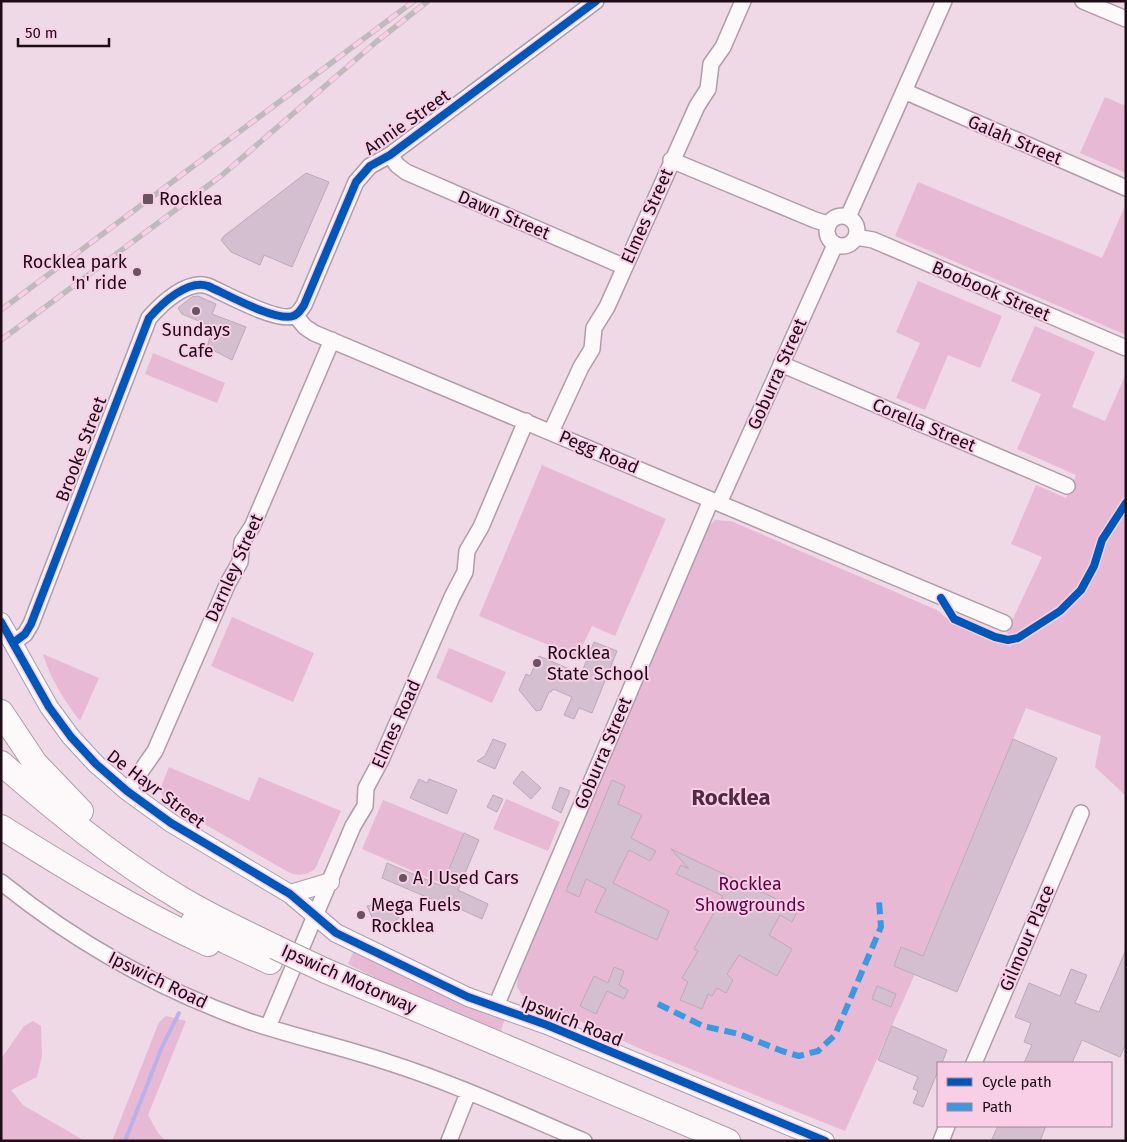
<svg xmlns="http://www.w3.org/2000/svg" width="1127" height="1142" font-family="'Fira Sans',sans-serif">
<style>
.green{fill:#e8b9d5}
.lines{fill:none;stroke-linecap:round;stroke-linejoin:round}
.stream{stroke:#b9b2ea;stroke-width:4}
.building{fill:#d4bfd1;stroke:#bbaab7}
.minor-casing{stroke:#b09ca8;stroke-width:18}
.tertiary-casing{stroke:#b09ca8;stroke-width:20}
.trunk-casing{stroke:#b09ca8;stroke-width:26}
.minor{stroke:#fdf9fb;stroke-width:15}
.tertiary{stroke:#fdf9fb;stroke-width:18}
.trunk{stroke:#fdf9fb;stroke-width:24}
.rail-casing{stroke:#c0babd;stroke-width:5.5}
.rail{stroke:#f9cfe7;stroke-width:4;stroke-dasharray:11;stroke-linecap:butt}
.trunk-bridge-casing{stroke:#b09ca8;stroke-width:26;stroke-linecap:butt}
.trunk-bridge{stroke:#fdf9fb;stroke-width:24}
.quiet{stroke:#3c99df;stroke-width:6;stroke-dasharray:12 6;stroke-linecap:butt}
.cycleway-casing{stroke:#f9cfe7;stroke-width:11}
.cycleway{stroke:#0057b8;stroke-width:8}
.poi-dot{fill:#67545f;stroke:#f9cfe7;stroke-width:2}
.labels{text-anchor:middle;stroke-width:4;stroke-linejoin:round;paint-order:stroke}
.street-label{font-size:18px;fill:#1e0c17;stroke:#f9cfe7}
.poi-label{font-size:18px;fill:#1e0c17;stroke:#f9cfe7;text-anchor:start}
.park-label{font-size:18px;fill:#5f0446;stroke:#f9cfe7}
.district-label{font-size:22px;font-weight:bold;fill:#522842;stroke:#f9cfe7}
</style>
<rect width="100%" height="100%" fill="#efd9e6"/>
<path class="green" d="M1105 97 1126 106V173L1080 153Z
M918 182 1102 258 1126 204V335L895 236Z
M918 281 1002 316 980 368 948 355 925 410 896 398 920 343 896 332Z
M1035 326 1095 352 1072 407 1105 421 1126 374V796L1095 767 1101 736 1026 708 915 974 845 1131 643 1050 522 995 517 987 518 971 707 528 715 520 731 521 937 610 951 622 1011 647 1007 631 1042 557 1011 544 1036 485 1066 498 1076 475 1017 449 1041 394 1011 381Z
M153 353 225 383 217 403 145 374Z
M542 465 666 519 615 636 592 626 577 657 479 616Z
M232 617 314 653 293 702 211 666Z
M449 648 506 672 492 703 436 678Z
M43 654 99 678 80 721C64 700 51 680 43 654Z
M169 767 249 801 259 777 341 811 315 869C307 875 300 876 290 873L171 805 162 795V784Z
M506 799 560 822 548 851 493 829Z
M383 800 464 833 443 884 362 849Z
M354 950 505 1018 501 1031 384 982 348 964Z
M166 1016 186 1021 148 1115 158 1133 166 1141H112L159 1022Z
M33 1021 41 1026 42 1056 37 1077 11 1090 23 1105 85 1141H1V1059L24 1026Z"/>
<g class="lines">
<path class="stream" d="M125 1141 162 1047 179 1013"/>
</g>
<path class="building" d="M306 173 329 182 292 267 264 255 260 265 231 252 221 240 224 236Z
M198 296 216 304 212 314 246 327 232 360 207 347 213 327 182 314 178 308 192 297Z
M594 642 617 651 592 713 579 708 574 719 564 715 572 697 553 689 551 692H549L541 710 536 711 519 690 526 674 530 676 539 656 581 674Z
M493 739 506 744 495 769 477 761 485 756Z
M1013 739 1057 758 957 992 894 966 901 947 923 956Z
M522 771 541 788 531 799 513 783Z
M419 779 427 783 429 779 457 790 447 814 410 798Z
M612 780 625 786 618 804 642 815 631 838 656 851 650 861 629 850 613 883 669 911 657 940 595 912 606 889 586 879 579 897 566 891Z
M560 787 570 791 561 813 552 808Z
M493 795 503 799 497 812 487 807Z
M464 833 479 840 458 890 488 904 482 919 460 909 459 911 382 878 387 863 442 886Z
M671 849 798 909 792 922 780 915 769 935 792 949 777 976 739 955 727 974 733 980 726 993 717 988 712 996 708 994 702 1009 680 1000 688 982 682 978 698 951 694 949 723 896 676 874 681 865 689 869Z
M393 903 399 918 379 933 367 906Z
M1126 950V1044L1120 1057 1082 1040 1072 1063H1024L1032 1045 1024 1042 1031 1023 1015 1017 1029 983 1060 996 1071 969 1087 975 1075 1003 1099 1012Z
M614 967 624 971 619 985 628 990 624 999 607 991 596 1014 580 1006 594 976 608 983Z
M877 986 896 994 891 1007 872 999Z
M892 1026 947 1050 942 1063H938V1071L923 1107 913 1103 918 1091 913 1089 918 1077 878 1060Z
M998 1126H1046L1040 1141H991Z"/>
<g class="lines">
<defs>
<path id="minor" d="M1083 1 1126 19
M904 91 1126 188
M390 155 397 165 406 172 625 267
M671 160 815 220 828 224
M827 231a15 15 0 1 1 30 0a15 15 0 1 1-30 0Z
M848 217 944 1
M856 237 873 240 1126 348
M295 315 305 327 314 333 1004 623
M781 364 1067 486
M551 432 581 367 592 349 594 328 607 307 697 106 708 89 711 64 723 47 743 1
M719 503 835 245
M13 643 25 634 31 624 149 318C162 303 188 279 208 286 226 294 276 322 293 316 299 314 301 309 304 305L356 182 370 166 390 155 596 1
M127 791 155 751 228 583 240 562 242 542 252 527 332 340
M1 882C75 942 159 989 248 1021 295 1037 343 1047 390 1063 456 1084 520 1114 584 1141
M496 1006 711 500
M268 1027 353 826 365 806 366 788 381 760 452 597 465 572 467 551 481 527 526 421
M974 1063 1081 813
M449 1141 468 1093
M941 1141 947 1126"/>
<path id="tertiary" d="M1 622 49 707 71 737 96 764 127 791 171 823 290 894 336 933 468 997 547 1025 825 1141
M290 894 330 882"/>
<path id="trunk" d="M1 712 35 763 81 811
M1 763C57 812 116 860 180 898 211 917 243 931 275 947
M1 827C68 869 136 911 208 944
M193 922 227 942 270 962
M326 971 728 1141"/>
</defs>
<use href="#minor" class="minor-casing"/>
<use href="#tertiary" class="tertiary-casing"/>
<use href="#trunk" class="trunk-casing"/>
<use href="#minor" class="minor"/>
<use href="#tertiary" class="tertiary"/>
<use href="#trunk" class="trunk"/>
<defs>
<path id="rail" d="M1 310 414 1
M1 340 221 176 376 42 428 1"/>
</defs>
<use href="#rail" class="rail-casing"/>
<use href="#rail" class="rail"/>
<defs>
<path id="trunk-bridge" d="M275 947 326 971"/>
</defs>
<use href="#trunk-bridge" class="trunk-bridge-casing"/>
<use href="#trunk-bridge" class="trunk-bridge"/>
<path class="quiet" d="M658 1004 703 1026 739 1034 782 1051 799 1056 818 1051 835 1035 881 927 879 901"/>
<defs>
<path id="cycleway" d="M941 598 954 619 995 637 1008 640 1018 638 1060 611 1081 590 1094 566 1102 540 1126 503
M1 622 49 707 71 737 96 764 127 791 171 823 290 894 336 933 468 997 547 1025 825 1141
M13 643 25 634 31 624 149 318C162 303 188 279 208 286 226 294 276 322 293 316 299 314 301 309 304 305L356 182 370 166 390 155 596 1"/>
</defs>
<use href="#cycleway" class="cycleway-casing"/>
<use href="#cycleway" class="cycleway"/>
</g>
<g class="poi-dot">
<rect x="142" y="193" width="12" height="12" rx="2.5"/>
<circle cx="137" cy="272" r="5"/>
<circle cx="196" cy="311" r="5"/>
<circle cx="537" cy="663" r="5"/>
<circle cx="403" cy="878" r="5"/>
<circle cx="361" cy="915" r="5"/>
</g>
<g class="labels">
<g class="street-label">
<text transform="translate(407 122) rotate(-35)" y="6">Annie Street</text>
<text transform="translate(1015 140) rotate(23)" y="6">Galah Street</text>
<text transform="translate(504 215) rotate(23)" y="6">Dawn Street</text>
<text transform="translate(647 216) rotate(-66)" y="6">Elmes Street</text>
<text transform="translate(991 291) rotate(23)" y="6">Boobook Street</text>
<text transform="translate(777 374) rotate(-66)" y="6">Goburra Street</text>
<text transform="translate(924 425) rotate(23)" y="6">Corella Street</text>
<text transform="translate(81 449) rotate(-69)" y="6">Brooke Street</text>
<text transform="translate(599 452) rotate(23)" y="6">Pegg Road</text>
<text transform="translate(234 568) rotate(-66)" y="6">Darnley Street</text>
<text transform="translate(396 724) rotate(-66)" y="6">Elmes Road</text>
<text transform="translate(603 753) rotate(-67)" y="6">Goburra Street</text>
<text transform="translate(156 789) rotate(37)" y="6">De Hayr Street</text>
<text transform="translate(1027 938) rotate(-67)" y="6">Gilmour Place</text>
<text transform="translate(349 979) rotate(24)" y="6">Ipswich Motorway</text>
<text transform="translate(158 980) rotate(26)" y="6">Ipswich Road</text>
<text transform="translate(572 1021) rotate(22)" y="6">Ipswich Road</text>
</g>
<g class="poi-label">
<text x="159" y="205">Rocklea</text>
<text x="127" y="268" text-anchor="end">Rocklea park<tspan x="127" dy="21">'n' ride</tspan></text>
<text x="196" y="336" text-anchor="middle">Sundays<tspan x="196" dy="21">Cafe</tspan></text>
<text x="547" y="659">Rocklea<tspan x="547" dy="21">State School</tspan></text>
<text x="413" y="884">A J Used Cars</text>
<text x="371" y="911">Mega Fuels<tspan x="371" dy="21">Rocklea</tspan></text>
</g>
<g class="park-label">
<text x="750" y="890">Rocklea<tspan x="750" dy="21">Showgrounds</tspan></text>
</g>
<g class="district-label">
<text x="731" y="805">Rocklea</text>
</g>
</g>
<rect width="1127" height="1142" fill="none" stroke="#1e0c17" stroke-width="5"/>
<rect x="937" y="1062" width="175" height="65" fill="#f9cfe7" stroke="#a18194"/>
<rect x="947" y="1078" width="25" height="8" fill="#0057b8" stroke="#a18194"/>
<text x="982" y="1087" font-size="15" fill="#1e0c17">Cycle path</text>
<rect x="947" y="1103" width="25" height="8" fill="#3c99df" stroke="#a18194"/>
<text x="982" y="1112" font-size="15" fill="#1e0c17">Path</text>
<path d="M18 38v8h91v-8" fill="none" stroke="#1e0c17" stroke-width="2.5"/>
<text x="25" y="38" font-size="15" fill="#1e0c17" stroke="#f9cfe7" stroke-width="4" paint-order="stroke">50 m</text>
</svg>
